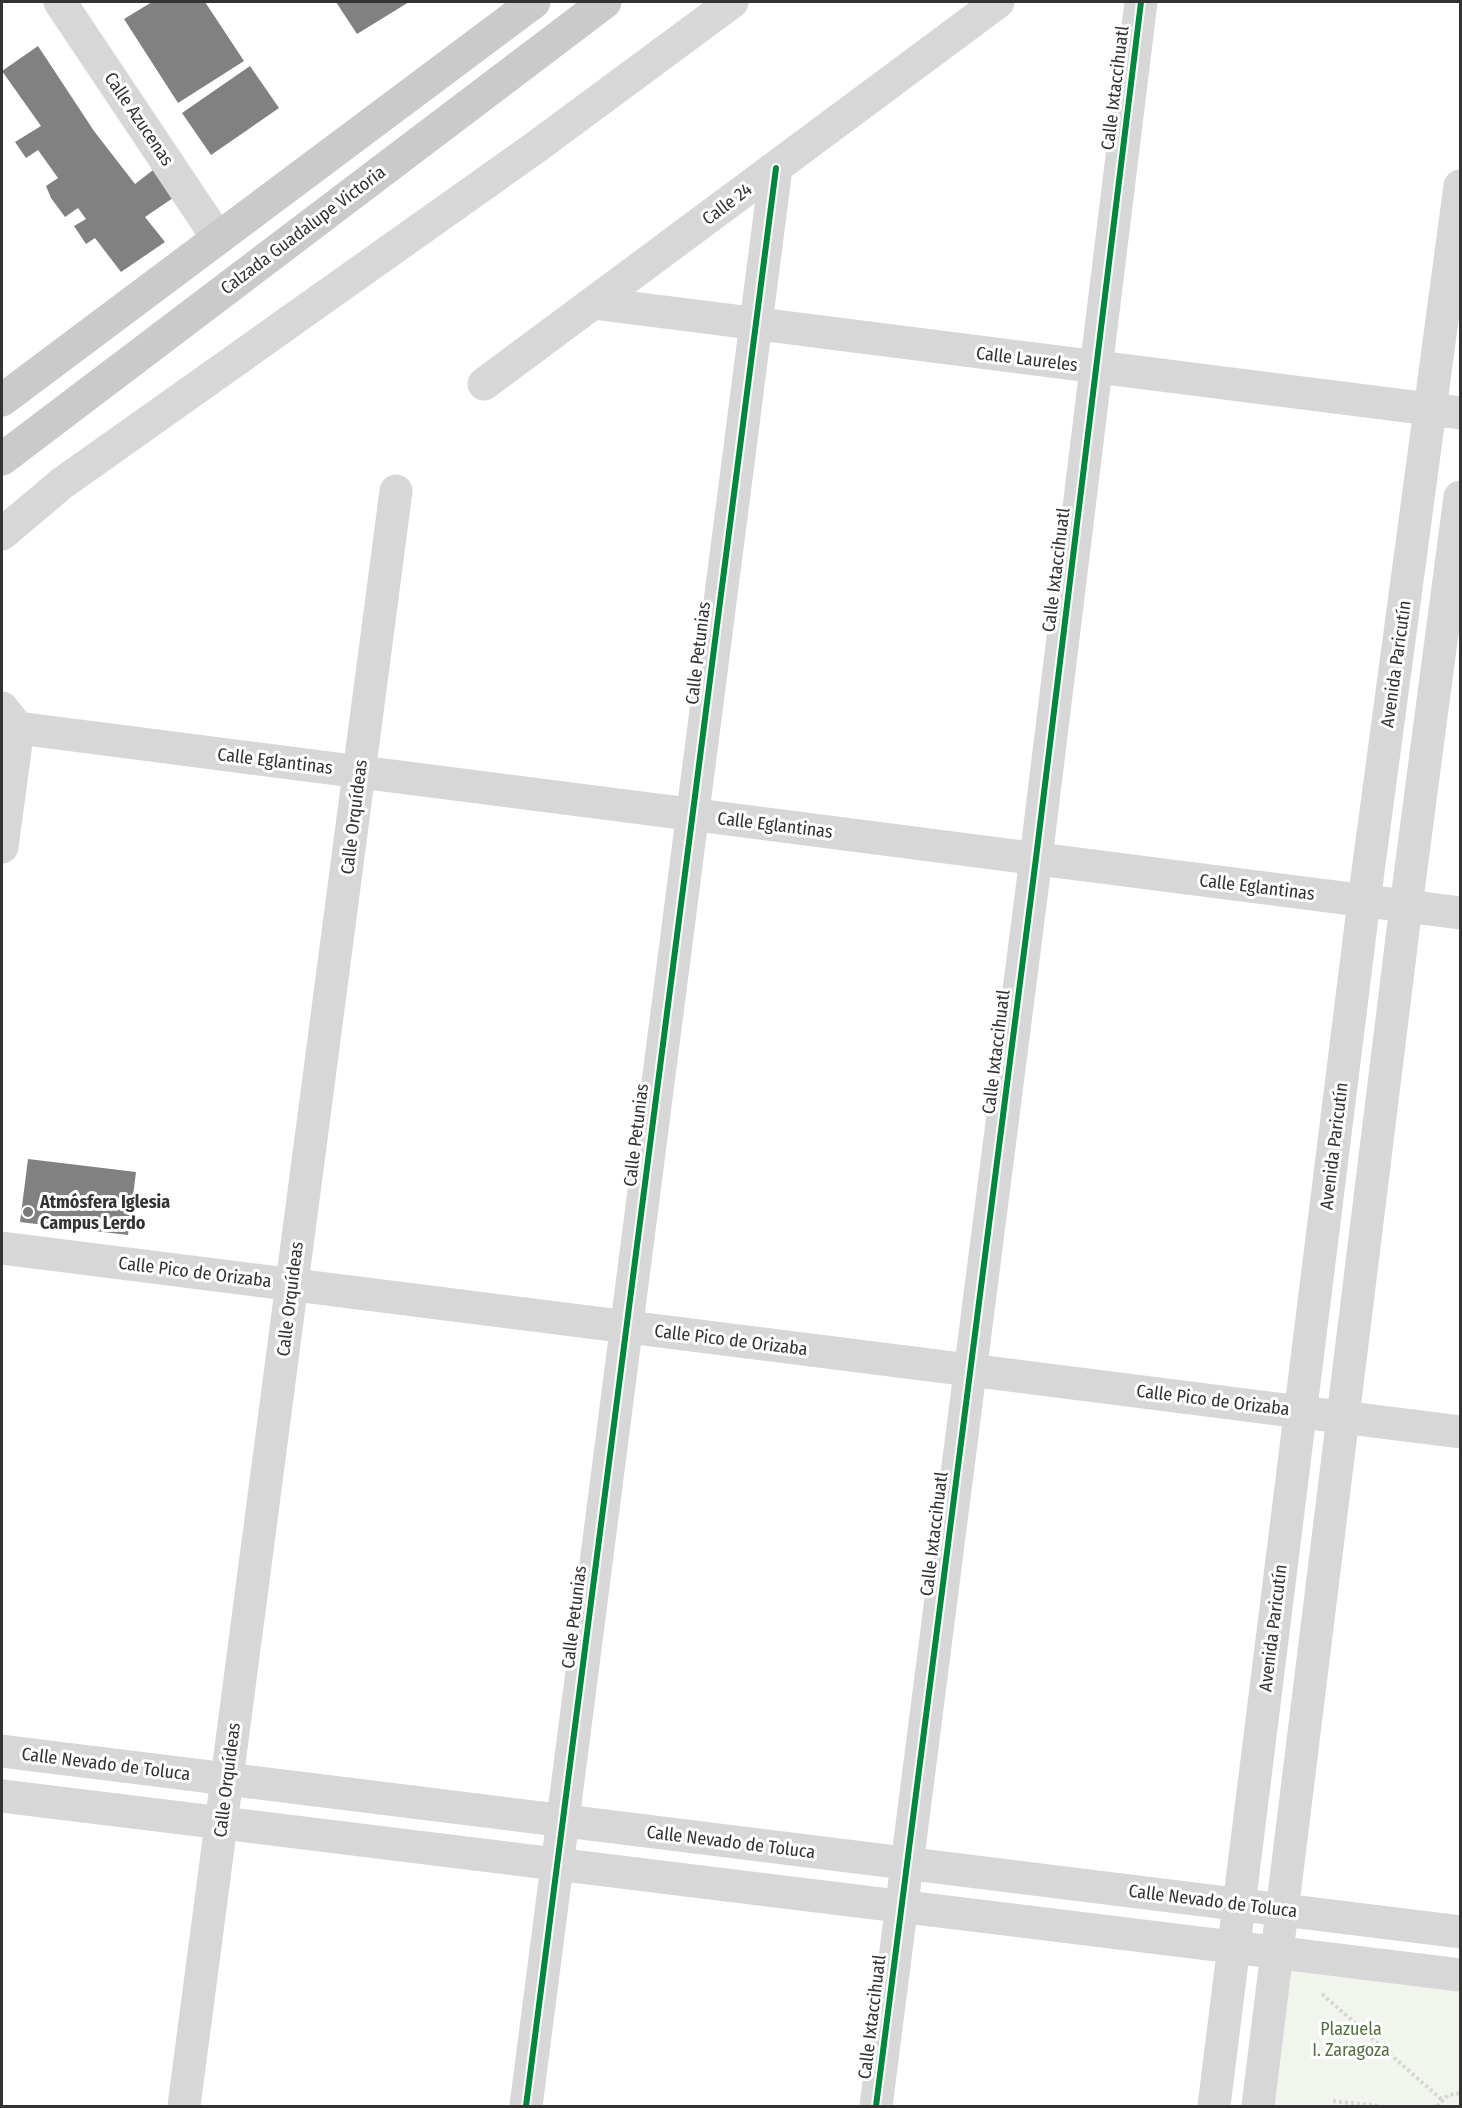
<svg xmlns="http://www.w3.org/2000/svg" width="1462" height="2108" font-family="'Fira Sans Condensed',sans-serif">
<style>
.green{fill:#f1f5ed}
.building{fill:#818181}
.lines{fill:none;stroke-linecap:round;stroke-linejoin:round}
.path{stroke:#d6d6d6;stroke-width:4;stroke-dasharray:3 3;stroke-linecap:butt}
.minor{stroke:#d7d7d7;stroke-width:33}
.major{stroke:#cacaca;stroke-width:33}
.cycleway-casing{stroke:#fff;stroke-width:10}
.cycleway{stroke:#00873e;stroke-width:6}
.poi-dot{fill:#7a7a7a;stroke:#fff;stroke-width:2}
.labels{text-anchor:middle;stroke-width:6;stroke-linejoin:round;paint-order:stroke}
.street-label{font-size:18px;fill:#333;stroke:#fff}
.poi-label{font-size:18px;font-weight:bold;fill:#333;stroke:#fff;text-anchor:start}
.park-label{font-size:18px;fill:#56703f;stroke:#fff}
</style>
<rect width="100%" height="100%" fill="#fff"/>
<path class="green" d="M1292 1963 1460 1984V2106H1274Z"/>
<path class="building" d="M152 2H205L244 61 178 103 124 19Z
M336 2H409L357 34Z
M38 46 94 131 135 184 153 170 173 198 145 217 165 242 121 272 95 238 86 244 74 226 86 219 78 208 65 217 51 198 46 186 58 178 38 150 26 158 15 142 41 126 2 71Z
M250 66 279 108 211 155 182 113Z
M28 1159 136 1172 128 1235 20 1222Z"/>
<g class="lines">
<path class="path" d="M1322 1994 1442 2100
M1333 2101 1379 2106
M1437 2106 1448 2095 1460 2093"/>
<path class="minor" d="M60 2 217 237
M593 303 1460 413
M484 384 998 2
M2 534 61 484 536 147 732 2
M2 708 18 728 2 847
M18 728 1460 913
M2 1248 1460 1432
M2 1751 1460 1932
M2 1796 1460 1975
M184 2106 396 491
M526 2106 776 168
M876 2106 1036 858 1141 2
M1214 2106 1364 901 1460 186
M1258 2106 1406 906 1460 497"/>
<path class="major" d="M2 400 534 2
M2 459 605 2"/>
<defs>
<path id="cycleway" d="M526 2106 776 168
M876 2106 1036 858 1141 2"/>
</defs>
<use href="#cycleway" class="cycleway-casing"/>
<use href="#cycleway" class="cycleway"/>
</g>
<circle class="poi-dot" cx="28" cy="1212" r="6"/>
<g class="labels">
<g class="street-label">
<text transform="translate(1115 88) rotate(-83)" y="6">Calle Ixtaccihuatl</text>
<text transform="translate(139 119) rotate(56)" y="6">Calle Azucenas</text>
<text transform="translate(727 204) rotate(-37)" y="6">Calle 24</text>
<text transform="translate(303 230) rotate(-37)" y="6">Calzada Guadalupe Victoria</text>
<text transform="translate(1027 359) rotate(7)" y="6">Calle Laureles</text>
<text transform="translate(1056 570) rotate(-83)" y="6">Calle Ixtaccihuatl</text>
<text transform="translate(698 653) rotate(-83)" y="6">Calle Petunias</text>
<text transform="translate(1396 664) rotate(-82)" y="6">Avenida Paricutín</text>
<text transform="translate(275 761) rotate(7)" y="6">Calle Eglantinas</text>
<text transform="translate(354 817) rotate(-83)" y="6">Calle Orquídeas</text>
<text transform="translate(775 825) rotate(7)" y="6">Calle Eglantinas</text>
<text transform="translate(1257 887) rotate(7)" y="6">Calle Eglantinas</text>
<text transform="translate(996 1052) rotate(-83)" y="6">Calle Ixtaccihuatl</text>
<text transform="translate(636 1135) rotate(-83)" y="6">Calle Petunias</text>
<text transform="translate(1334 1146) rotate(-83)" y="6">Avenida Paricutín</text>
<text transform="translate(195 1272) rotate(7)" y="6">Calle Pico de Orizaba</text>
<text transform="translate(290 1299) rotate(-83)" y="6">Calle Orquídeas</text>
<text transform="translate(731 1340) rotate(7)" y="6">Calle Pico de Orizaba</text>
<text transform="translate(1213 1400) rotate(7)" y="6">Calle Pico de Orizaba</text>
<text transform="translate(934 1534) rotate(-83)" y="6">Calle Ixtaccihuatl</text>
<text transform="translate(574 1617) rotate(-83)" y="6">Calle Petunias</text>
<text transform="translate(1273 1628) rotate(-83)" y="6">Avenida Paricutín</text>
<text transform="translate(106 1764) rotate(7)" y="6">Calle Nevado de Toluca</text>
<text transform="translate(227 1780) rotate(-83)" y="6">Calle Orquídeas</text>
<text transform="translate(731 1842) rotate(7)" y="6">Calle Nevado de Toluca</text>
<text transform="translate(1213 1901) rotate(7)" y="6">Calle Nevado de Toluca</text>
<text transform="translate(872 2017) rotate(-83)" y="6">Calle Ixtaccihuatl</text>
</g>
<g class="poi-label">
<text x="40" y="1208">Atmósfera Iglesia<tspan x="40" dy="21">Campus Lerdo</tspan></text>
</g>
<g class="park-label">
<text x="1351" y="2035">Plazuela<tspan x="1351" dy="21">I. Zaragoza</tspan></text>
</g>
</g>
<rect width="1462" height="2108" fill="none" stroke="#333333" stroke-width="6"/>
</svg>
